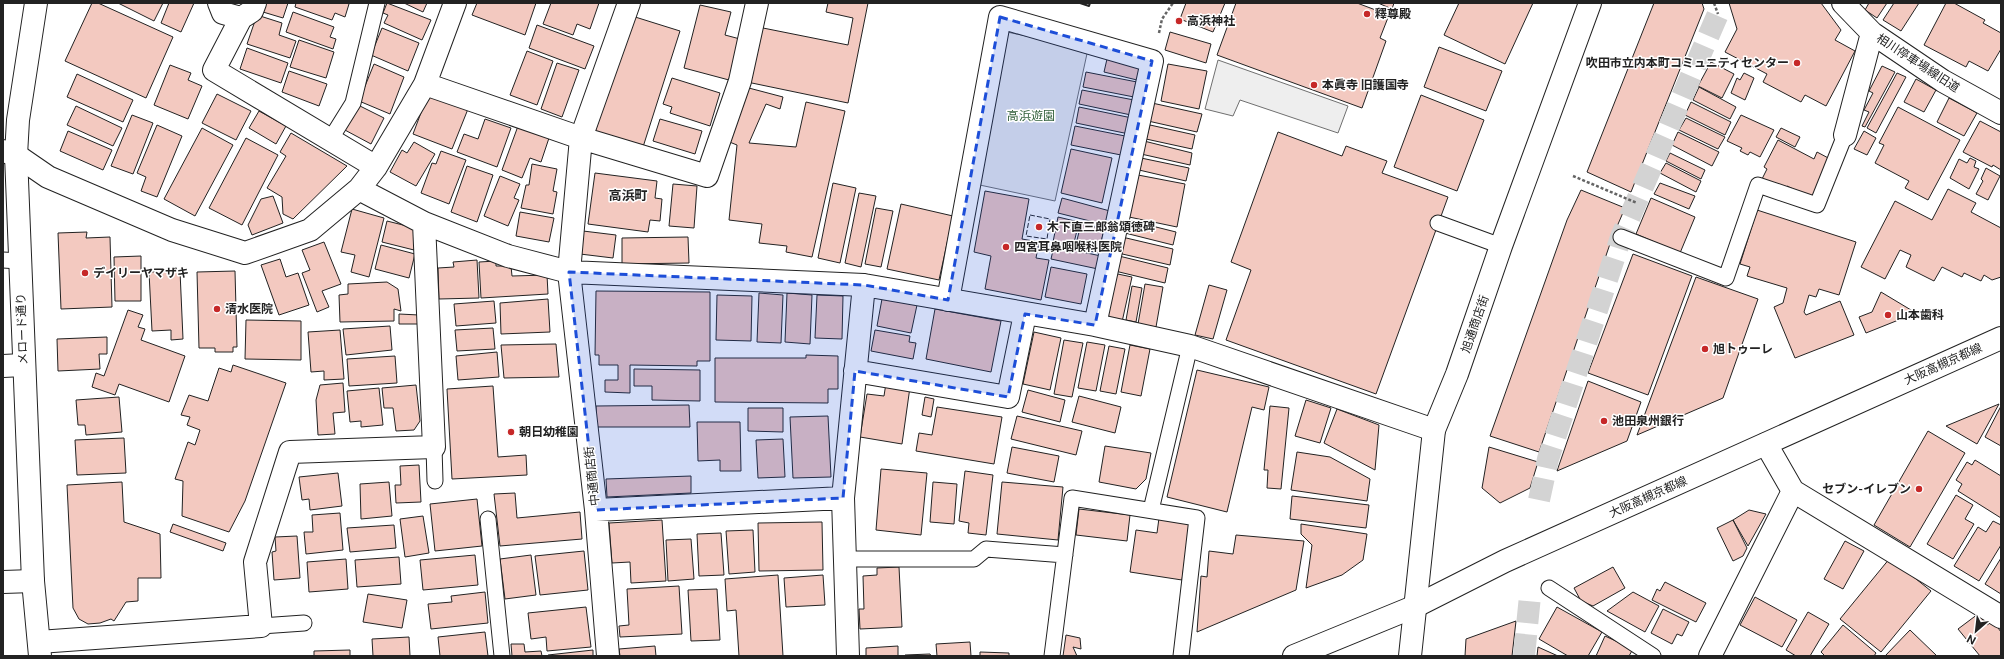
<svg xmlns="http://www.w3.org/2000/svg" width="2004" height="659" font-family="'Public Sans','Noto Sans JP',sans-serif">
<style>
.green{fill:#eee;stroke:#6f6f6f}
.building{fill:#f3c9c0;stroke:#222}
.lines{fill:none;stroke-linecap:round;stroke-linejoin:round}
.pedestrian-tunnel{stroke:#d3d3d3;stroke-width:22;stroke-dasharray:22 11;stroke-linecap:butt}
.service-casing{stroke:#222;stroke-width:17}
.minor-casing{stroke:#222;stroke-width:24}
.tertiary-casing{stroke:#222;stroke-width:24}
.primary-casing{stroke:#222;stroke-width:24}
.path{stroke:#646464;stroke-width:2.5;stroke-dasharray:3 2;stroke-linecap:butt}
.service{stroke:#fff;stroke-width:15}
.minor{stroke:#fff;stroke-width:22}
.tertiary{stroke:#fff;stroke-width:22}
.primary{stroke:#fff;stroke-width:22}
.fence{stroke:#222;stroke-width:1;stroke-dasharray:5 2;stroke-linecap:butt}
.wall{stroke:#222;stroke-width:2}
.marked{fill:#1d4ed8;fill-opacity:0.2;stroke:#1d4ed8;stroke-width:3;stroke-dasharray:8 5;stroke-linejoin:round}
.poi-dot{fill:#c62828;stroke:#fff;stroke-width:1.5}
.labels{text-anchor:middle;stroke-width:3;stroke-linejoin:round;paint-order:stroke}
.poi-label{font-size:12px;font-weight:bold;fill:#222;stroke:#fff;text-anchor:start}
.street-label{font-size:12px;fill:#222;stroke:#fff}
.park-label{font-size:12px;fill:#2f5e38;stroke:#fff}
.neighbourhood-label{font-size:13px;font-weight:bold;fill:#222;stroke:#fff}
</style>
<rect width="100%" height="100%" fill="#fff"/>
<path class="green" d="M1007 32 1088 49 1055 201 975 184Z
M1218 60 1348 106 1338 133 1240 100 1233 116 1205 109Z"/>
<path class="building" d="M92 3H98L173 37 146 98 65 61Z
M118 3H163L154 21Z
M169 3H194L181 32 161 23Z
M266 3H288L283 18 263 12Z
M296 3H347L349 4 345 17 335 13 332 20 295 7Z
M387 3 431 20 422 40 384 23 388 15 383 13Z
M404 3H427L423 12Z
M477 3H536L525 35 472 15Z
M551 3H599L590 29 577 24 573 35 543 24Z
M828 3H868L848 103 747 82 758 27 848 45 853 18 826 12Z
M1186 3H1225L1213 32 1180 19Z
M1236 3H1357L1389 15 1380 38 1386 41 1362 108 1217 55Z
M1378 3H1394L1392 9Z
M1459 3H1533L1505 64 1444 35Z
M1654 3H1702L1704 9 1631 192 1587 172Z
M1729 3H1821L1841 30 1835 40 1855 51 1826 106 1805 95 1801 102 1763 82 1767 74 1725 52 1737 29Z
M1869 3H1887L1877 18 1865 10Z
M1894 3H1919L1901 31 1883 20Z
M1954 3 1985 20 1983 23 2001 33V49L1988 71 1969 61 1966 67 1924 45 1946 3Z
M700 5 731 12 725 35 740 39 729 80 684 68Z
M293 12 334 27 330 37 336 39 333 49 286 32Z
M257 15 282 23 279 35 296 41 290 58 247 44Z
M632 16 680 31 643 147 595 132Z
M537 25 594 46 585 69 529 48Z
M382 28 419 43 408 71 371 55Z
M1170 32 1211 44 1206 63 1165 50Z
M299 40 334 52 326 78 290 67Z
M1439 47 1502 71 1486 111 1424 87Z
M247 48 288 63 281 83 240 69Z
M527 51 553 61 537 105 510 95Z
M1107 59 1140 67 1137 80 1104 72Z
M1711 62 1734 74 1722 98 1698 86Z
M557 63 579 70 562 117 541 109Z
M374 64 404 77 390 114 359 101Z
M1168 64 1207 71 1199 109 1161 101Z
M170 65 191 73 188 80 202 86 188 119 154 105Z
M1882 66 1895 72 1865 127 1862 126 1869 112 1864 110 1873 93 1869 91Z
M289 71 327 84 319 106 282 92Z
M1086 72 1137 82 1134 97 1083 87Z
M1744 73 1754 78 1745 100 1731 93 1737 78 1740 80Z
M1897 73 1906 77 1876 133 1867 128Z
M77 74 133 100 123 122 67 97Z
M672 78 720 93 710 126 670 113 672 107 663 104Z
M1916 79 1936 90 1924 112 1904 102Z
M745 87 783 97 780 109 766 104 749 143 796 147 806 102 845 111 812 257 786 252 787 246 759 243 762 224 729 220 737 145 727 141Z
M1699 87 1736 107 1730 119 1693 100Z
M1082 90 1134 100 1131 115 1079 104Z
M217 94 251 111 236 140 202 123Z
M428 94 468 109 452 149 413 134Z
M1421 95 1484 120 1457 191 1394 167Z
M1949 98 1977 113 1964 136 1937 122Z
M1691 102 1731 122 1725 135 1685 115Z
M1152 103 1202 114 1197 132 1148 121Z
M356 104 384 118 371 144 343 129Z
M76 106 122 128 113 146 67 125Z
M1079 107 1132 118 1129 134 1076 123Z
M1898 107 1960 140 1928 200 1905 188 1909 181 1875 163 1884 145 1879 143Z
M259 111 286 126 276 144 249 128Z
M132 115 153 123 133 174 111 166Z
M1741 115 1774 130 1760 157 1750 152 1748 155 1740 151 1742 148 1727 141Z
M1686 118 1725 137 1718 149 1679 130Z
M485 119 511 128 497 167 457 152 464 134 478 139Z
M660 119 702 131 695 154 653 141Z
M1980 121 2001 132V170L1993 165 1992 167 1963 152Z
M157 125 182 136 157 197 141 191 146 177 137 173Z
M1150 125 1195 135 1192 149 1146 139Z
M518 126 549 138 541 162 530 158 522 178 502 170Z
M1075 126 1130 137 1126 156 1071 145Z
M202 128 233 145 195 216 164 199Z
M1781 128 1800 137 1795 147 1776 137Z
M68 131 112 150 103 170 60 151Z
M1864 131 1876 138 1867 155 1854 149Z
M1278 132 1342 156 1346 146 1387 161 1382 173 1448 197 1376 394 1226 340 1251 270 1231 262Z
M1678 132 1719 152 1712 166 1672 145Z
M291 133 347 166 293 219 283 214 282 197 267 188 286 156 280 152Z
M246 138 278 155 242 225 209 208Z
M1778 140 1814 159 1817 152 1832 160 1813 199 1787 186 1785 190 1762 179 1767 169 1764 167Z
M1144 141 1192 153 1190 165 1141 154Z
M414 142 435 154 416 186 390 172 402 150 407 153Z
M1071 149 1112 158 1102 203 1061 193Z
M441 151 466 160 449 204 421 193 432 163 436 164Z
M1670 153 1705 170 1701 179 1666 161Z
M1141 158 1189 168 1186 181 1139 170Z
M1970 158 1976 161 1974 167 1979 169 1969 189 1950 178 1959 159 1967 163Z
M1666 163 1701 181 1696 192 1660 173Z
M532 164 557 169 553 191 557 192 553 214 521 208 526 185H529Z
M467 166 493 175 477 222 451 212Z
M1986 168 2000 176 1988 200 1976 194 1983 181 1981 179Z
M595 173 657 181 655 198 662 199 660 221 650 220 648 232 588 224Z
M1138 175 1185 184 1177 227 1129 217Z
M500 176 520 184 514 198 519 200 508 226 484 216Z
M833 183 856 188 840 263 818 258Z
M1660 183 1695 196 1689 209 1654 194Z
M673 184 697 186 694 228 669 226Z
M1948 189 1976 203 1971 212 2001 228V277L1992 280 1984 275 1981 281 1964 273 1962 277 1942 267 1934 281 1906 267 1911 255 1900 250 1885 279 1861 267 1895 201 1932 220Z
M1581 190 1625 208 1612 238 1539 452 1490 436 1567 220Z
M985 191 1029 199 1022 239 1039 242 1036 258 1049 260 1041 300 985 289 991 256 974 252Z
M859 193 876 196 861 267 845 263Z
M273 196 283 223 252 235 248 225 261 199Z
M1062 198 1110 211 1106 225 1058 213Z
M1651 198 1695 217 1680 253 1636 234Z
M901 204 953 216 939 280 887 269Z
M876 208 893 211 881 267 865 264Z
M352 209 384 218 369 277 351 272 355 255 341 252Z
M1757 210 1856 242 1839 295 1819 289 1816 297 1809 295 1804 312 1806 315 1840 301 1854 335 1795 358 1774 307 1783 303 1787 288 1747 276 1750 267 1740 264Z
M520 212 554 218 549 242 516 236Z
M1058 217 1079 222 1073 247 1053 242Z
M1128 220 1176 232 1173 245 1125 233Z
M387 221 419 229 414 250 382 242Z
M1081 224 1104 229 1099 253 1075 248Z
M583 231 616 235 613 258 580 254Z
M87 232 86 238 110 237 112 307 61 309 58 233Z
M688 237 689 263 622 264V238Z
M1122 237 1173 249 1170 265 1118 253Z
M324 242 341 284 322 291 329 307 317 312 302 273 310 270 302 250Z
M381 245 415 254 409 278 375 269Z
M1054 246 1101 256 1098 269 1051 259Z
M1633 254 1692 276 1648 395 1588 373Z
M141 256V301H115L114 257Z
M1119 256 1168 268 1165 283 1115 271Z
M280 259 286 277 298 273 309 305 279 315 261 265Z
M477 260 479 298 439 299 438 268 454 267 453 262Z
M496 261V266H511L512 276 547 275 548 294 481 298 479 262Z
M1051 267 1087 274 1081 304 1045 297Z
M180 271 183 339 171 340V330L152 331 149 272Z
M235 271 237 347H233V352H215V348H199L197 272Z
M1113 273 1132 277 1122 322 1110 319 1106 308Z
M1696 277 1758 299 1723 398 1637 435Z
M387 282 398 289 401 311 394 309V321L340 322 339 295 348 294V284Z
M1145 284 1163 287 1156 327 1138 324Z
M1209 285 1227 290 1213 339 1195 335Z
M1132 286 1142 288 1136 322 1126 320Z
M596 291 710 292V361H697V366L630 365V393L605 392V380H618V365H599V355H595Z
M1881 292 1916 313 1866 333 1859 317 1872 312Z
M759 293 783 295 781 343 757 342Z
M787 293 812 295 810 344 785 342Z
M717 295 752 296 751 341 716 340Z
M817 295 843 296 842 339 815 338Z
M548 299 550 332 501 334 500 303Z
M882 299 917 305 911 333 877 326Z
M494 301 496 323 456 326 454 304Z
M935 309 1001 321 991 372 926 359Z
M128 310 143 315 138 327 145 329 141 340 185 356 169 402 119 384 115 395 92 387 96 373 104 376Z
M399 314 419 315V324H399Z
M246 320 301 321V360L245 359Z
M390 326 392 350 346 355 343 329Z
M493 328 495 349 457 351 455 330Z
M340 330 344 379 324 380V371L311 372 308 332Z
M875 330 910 336 909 342 916 343 913 359 871 351Z
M1034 332 1061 338 1050 390 1023 384Z
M107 337V354H99L100 369 58 371 57 339Z
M1064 340 1083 343 1072 397 1054 394Z
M1087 342 1105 345 1096 391 1078 388Z
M556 344 559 377 504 378 501 345Z
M1130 345 1150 349 1141 396 1121 392Z
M1109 346 1125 349 1116 394 1100 391Z
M497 352 499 377 458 380 456 356Z
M806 355 838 356V389H828V403L715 402V358H806Z
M395 356 397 383 349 386 347 359Z
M233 365 286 383 245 501 229 532 182 516 183 481 175 479 188 442 195 445 200 430 187 425 190 417 181 415 189 395 208 401 219 368 231 372Z
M634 369 700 370V401L652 400V386H634Z
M1197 370 1269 387 1264 410 1252 407 1227 512 1167 497Z
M1588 381 1641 402 1627 441 1557 471Z
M343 383 345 412 333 413 335 434 318 435 316 400 320 385Z
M886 383 910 387 902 444 860 437 867 394 884 396Z
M416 385 420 421 414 430 396 431 393 408H384L382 388Z
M493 386 498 457 526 455 527 475 452 479 447 389Z
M379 388 383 425 361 427V421L350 422 347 391Z
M1028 390 1065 400 1060 422 1022 412Z
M1079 396 1121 407 1115 433 1072 422Z
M119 397 122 432 86 435 85 425H78L76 400Z
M925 397 934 399 931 417 922 415Z
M1306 400 1331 408 1320 443 1295 436Z
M1999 404 1977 444 1946 426Z
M689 405 690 427H596V406Z
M1270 406 1289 408 1281 489 1267 488 1268 470H1264Z
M2001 406V446L1985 437Z
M937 407 1002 417 994 464 916 451 919 433 932 435Z
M748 408H783V432L748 431Z
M1337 409 1379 425 1375 470 1324 443Z
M828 416 831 477 793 478 790 417Z
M1017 416 1082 431 1076 455 1011 439Z
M697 422H740L741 471H720V460L698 461Z
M1928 431 1965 453 1910 547 1874 525Z
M124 438 126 473 77 475 75 440Z
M783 439 785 477 758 478 756 440Z
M1105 446 1151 453 1146 479 1136 489 1099 482Z
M1012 447 1059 456 1054 482 1007 473Z
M1489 447 1538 462 1530 488 1500 503 1482 488Z
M1297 452 1330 457 1370 479 1367 501 1291 490Z
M1975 460 2001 476V518L1958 491 1962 484 1956 480 1967 462 1972 465Z
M419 465 421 502 396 503 395 485H401L400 466Z
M881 469 927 473 921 535 876 530Z
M965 471 993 475 986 535 968 533 969 523 959 521Z
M338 473 342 506 310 510 309 499 302 500 299 477Z
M691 476V493L607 497 606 479Z
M122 482 124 522 160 534 161 578H138V601L126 602 114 621 111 619 100 623 88 624 79 619 73 608 67 485Z
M389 482 392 516 361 519 360 484Z
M933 482 957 484 954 524 930 522Z
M1002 482 1063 487 1058 540 997 534Z
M515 493 517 518 580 512 582 539 500 546 494 494Z
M1956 495 1973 505 1965 519 1974 524 1953 559 1927 544Z
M1292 496 1369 505 1366 528 1290 519Z
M477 499 482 546 435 551 430 504Z
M1079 509 1130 515 1127 541 1076 535Z
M1749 510 1766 514 1748 546 1733 520Z
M340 513 343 550 306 554 304 532H313L312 515Z
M423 516 429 553 405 557 400 519Z
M1159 518 1190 522 1182 580 1130 572 1136 530 1157 533Z
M662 520 666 581 631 583 630 562 612 563 609 523Z
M1733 520 1747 548 1743 556 1733 561 1717 528Z
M1993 521 2001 525V545L1979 581 1954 566 1978 527 1986 532Z
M822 522 823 570 759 571 758 523Z
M173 524 226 543 223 551 170 532Z
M1301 524 1367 534 1363 560 1342 575 1306 588 1312 545 1301 534Z
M394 525 396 548 350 552 347 528Z
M753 530 755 572 729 574 726 531Z
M721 533 724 575 699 576 697 534Z
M1236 535 1304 541 1296 590 1197 632 1201 576 1207 577 1209 551 1233 554Z
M297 536 300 578 274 580 272 552 276 551 275 537Z
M691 539 694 579 668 581 666 540Z
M1845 541 1864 551 1843 589 1824 579Z
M584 551 588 590 540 595 535 556Z
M475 555 478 585 423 590 420 560Z
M531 555 536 595 505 599 500 559Z
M399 557 401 584 357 587 355 560Z
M1890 558 1931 591 1881 652 1840 619Z
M2001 558V594L1985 584Z
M346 559 348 589 309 592 307 562Z
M899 567 902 627 860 629 859 609H864L863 576 877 575V568Z
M1613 567 1625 588 1593 606 1581 601 1574 588Z
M778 575 783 656H739L736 610 727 611 725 579Z
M823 575 825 605 786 607 784 578Z
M1665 582 1706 603 1696 622 1652 600 1657 589 1660 591Z
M679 586 682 634 620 637 619 626 629 625 627 589Z
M717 589 720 640 691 641 688 590Z
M485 592 488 623 431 629 428 604 452 602 451 596Z
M1633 592 1659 606 1645 632 1607 611Z
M368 594 407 600 402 628 363 622Z
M1755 597 1797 620 1782 647 1740 625Z
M586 607 591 647 547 651 546 637 531 639 528 613Z
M1557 607 1602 632 1588 656H1568L1539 639Z
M1663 609 1689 622 1682 636 1677 634 1672 644 1651 633Z
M1808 612 1829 624 1810 656H1796L1786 650Z
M1978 614 1987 625 1993 621 2001 632V656H1980L1958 629Z
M1516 621 1512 656H1465L1466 639Z
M1843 625 1876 653 1874 656H1825L1821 652Z
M1910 630 1937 656H1885Z
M485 632 488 656H440L438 637Z
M1066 635 1080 638 1081 649 1073 647 1077 656H1063Z
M1605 636 1633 649 1629 656H1596Z
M409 637 410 656H373L372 639Z
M970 642 971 656H937L936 644Z
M511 644H524L525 652 541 651 542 656H512Z
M655 646 656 656H620L619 649Z
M898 646V656H866V648Z
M1538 647 1558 656H1537Z
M350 650V656H314V651Z
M593 650V656H548V655Z
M980 652 1009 653V656H980Z
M930 654 931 656H905V655Z"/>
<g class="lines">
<path class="pedestrian-tunnel" d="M1539 500 1548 459 1621 237 1718 14
M1524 656 1530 596"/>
<defs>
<path id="service" d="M330 140 353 103 377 3
M1438 223 1501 246
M1621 237 1726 278 1758 185 1817 205 1845 135
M3 260 19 261
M434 447 435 481
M1151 510 1190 346
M488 519 502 656
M844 559H974L986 549 1065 555
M1549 588 1653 656
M261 626 304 623
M1052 656 1072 498 1197 518 1181 656"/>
<path id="minor" d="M219 3 223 13 241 18 252 11 255 3
M1843 3 1872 33 1943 81 2001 113
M241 18 214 70 376 167
M425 84 581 138 707 176 740 81 757 3
M1845 135 1872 33
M3 151 16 155 48 177 172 230 245 253 310 230 359 189 376 167 425 84 455 3
M359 189 424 223 508 256 569 272 864 285 1095 325 1190 346 1434 430
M948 300 1000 17 1152 61 1095 325
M3 366 23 365
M855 371 1008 397 1025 314
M1793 491 2001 617
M596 510 843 498
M3 582 33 581
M39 642 261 626 255 562 290 452 434 447 424 223
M608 656 596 510 569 272 581 138 629 3
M848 656 843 498 864 285
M1710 656 1793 491 1766 444"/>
<path id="tertiary" d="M36 3 18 120 16 155 33 581 40 656
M1410 656 1434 430 1457 374 1501 246 1590 3"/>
<path id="primary" d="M1294 656 1416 606 1505 561 2001 338"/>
</defs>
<use href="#service" class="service-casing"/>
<use href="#minor" class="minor-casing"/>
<use href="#tertiary" class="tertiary-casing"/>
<use href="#primary" class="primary-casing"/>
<path class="path" d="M1714 3 1718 14
M1159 33 1162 19 1173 3
M1573 176 1637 203"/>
<use href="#service" class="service"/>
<use href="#minor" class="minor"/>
<use href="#tertiary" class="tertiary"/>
<use href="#primary" class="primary"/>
<path class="fence" d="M1030 215 1050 219 1047 239 1026 236Z"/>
<path class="wall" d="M1080 3 1089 6 1090 3"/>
</g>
<path class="marked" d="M1000 17 1152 61 1095 325 1025 314 1008 397 855 371 843 498 596 510 569 272 864 285 948 300Z"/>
<g class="poi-dot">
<circle cx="1367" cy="14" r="4"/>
<circle cx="1179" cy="21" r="4"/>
<circle cx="1797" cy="63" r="4"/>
<circle cx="1314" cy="85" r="4"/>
<circle cx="1039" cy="227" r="4"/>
<circle cx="1006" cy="247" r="4"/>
<circle cx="85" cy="273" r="4"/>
<circle cx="217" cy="309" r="4"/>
<circle cx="1888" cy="315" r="4"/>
<circle cx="1705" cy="349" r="4"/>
<circle cx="1604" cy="421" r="4"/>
<circle cx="511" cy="432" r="4"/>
<circle cx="1919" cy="489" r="4"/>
</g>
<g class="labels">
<g class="poi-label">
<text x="1375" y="18">釋尊殿</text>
<text x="1187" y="25">高浜神社</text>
<text x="1789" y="67" text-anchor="end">吹田市立内本町コミュニティセンター</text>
<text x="1322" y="89">本眞寺 旧護国寺</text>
<text x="1047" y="231">木下直三郎翁頌徳碑</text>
<text x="1014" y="251">四宮耳鼻咽喉科医院</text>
<text x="93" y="277">デイリーヤマザキ</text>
<text x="225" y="313">清水医院</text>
<text x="1896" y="319">山本歯科</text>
<text x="1713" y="353">旭トゥーレ</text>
<text x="1612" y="425">池田泉州銀行</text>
<text x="519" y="436">朝日幼稚園</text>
<text x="1911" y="493" text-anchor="end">セブン-イレブン</text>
</g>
<g class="street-label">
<text transform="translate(1918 63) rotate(33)" y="4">相川停車場線旧道</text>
<text transform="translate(1475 324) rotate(-71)" y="4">旭通商店街</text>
<text transform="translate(22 329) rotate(-92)" y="4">メロード通り</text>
<text transform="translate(1943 364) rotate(-24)" y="4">大阪高槻京都線</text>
<text transform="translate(592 476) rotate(-96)" y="4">中通商店街</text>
<text transform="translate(1648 497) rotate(-24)" y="4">大阪高槻京都線</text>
</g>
<g class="park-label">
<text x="1031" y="120">高浜遊園</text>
</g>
<g class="neighbourhood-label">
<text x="628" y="200">高浜町</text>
</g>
</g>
<rect width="2004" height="659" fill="none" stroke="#222222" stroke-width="8"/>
<g transform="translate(1976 631) rotate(208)" stroke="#ffffff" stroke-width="3" paint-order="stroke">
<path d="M0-3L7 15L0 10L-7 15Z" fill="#222222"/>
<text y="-6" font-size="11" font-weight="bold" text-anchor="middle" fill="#222222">N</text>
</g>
</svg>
